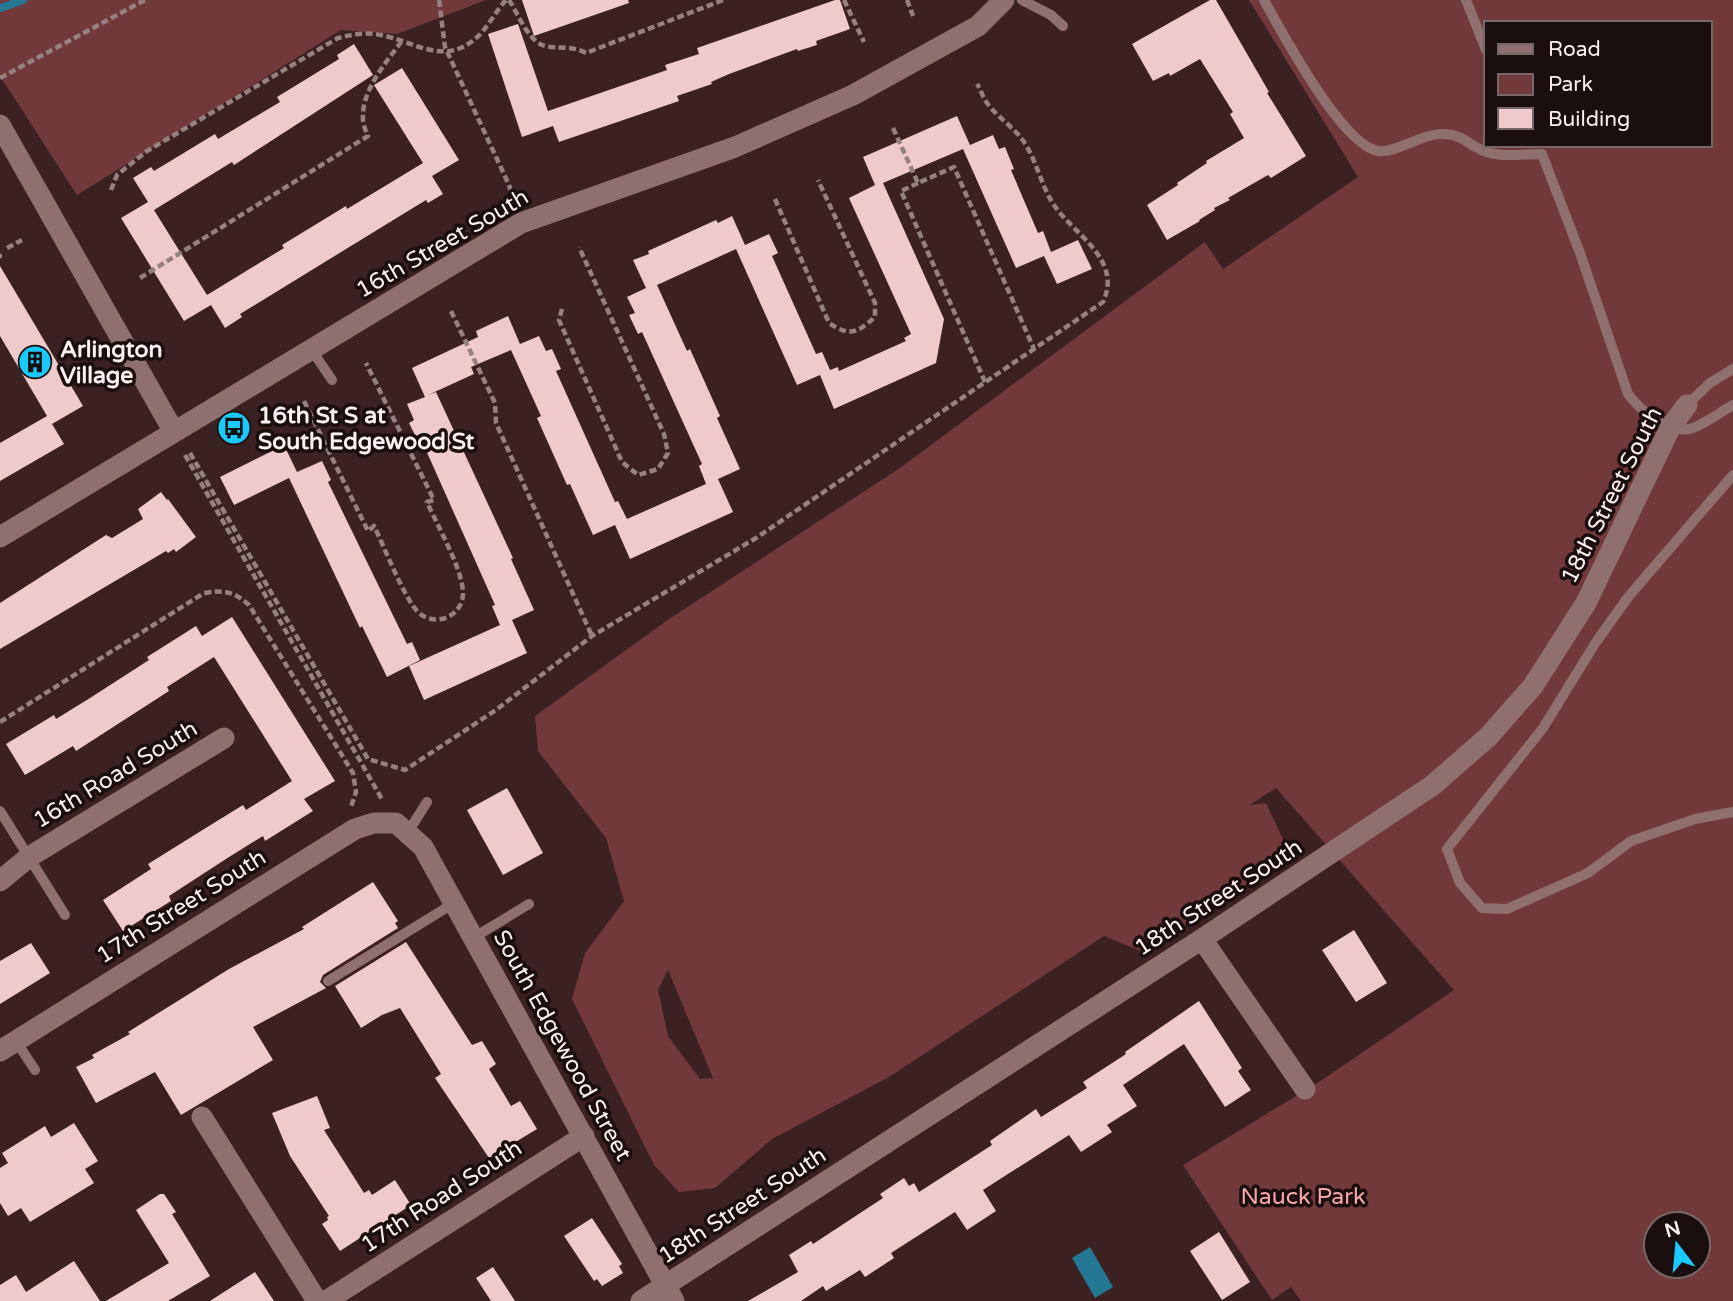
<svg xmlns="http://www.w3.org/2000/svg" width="1733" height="1301" font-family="'Varela Round',sans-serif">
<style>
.green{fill:#72393a;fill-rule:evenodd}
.water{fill:#257893}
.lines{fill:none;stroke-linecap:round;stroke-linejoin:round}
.stream{stroke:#257893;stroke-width:8}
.building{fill:#eecaca}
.path{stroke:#968181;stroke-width:4.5;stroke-dasharray:7 3.5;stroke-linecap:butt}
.lane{stroke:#8f706f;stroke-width:10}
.street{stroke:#8f706f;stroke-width:21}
.labels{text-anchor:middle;stroke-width:7;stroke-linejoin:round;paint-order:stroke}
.street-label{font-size:23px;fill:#fff0f0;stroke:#1a0e0e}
.poi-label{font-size:23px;font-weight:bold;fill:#fff0f0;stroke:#1a0e0e;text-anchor:start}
.park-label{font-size:23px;fill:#f5a6a6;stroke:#1a0e0e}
</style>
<rect width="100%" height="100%" fill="#3b2121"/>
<path class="green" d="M0 0H486L397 34 341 30 77 195 0 76Z
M1249 0H1733V1301H1301L1291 1287 1272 1300 1183 1165 1322 1080 1454 990 1276 788 1250 805 1266 803 1291 856 1143 952 1104 936 889 1077 772 1139 715 1188 679 1192 654 1165 572 999 585 953 624 901 606 838 538 751 535 716 666 621 900 468 1205 242 1223 269 1358 177ZM1486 23H1710V145H1486ZM668 970 713 1078 700 1079 668 1036 658 990ZM1656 1224H1698V1266H1656Z"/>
<path class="water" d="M1090 1247 1113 1287 1095 1298 1072 1258Z"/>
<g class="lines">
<path class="stream" d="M1 8 23 0"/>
</g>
<path class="building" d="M522 0H628L629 3 534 36Z
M835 0H840L850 29 816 41 817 45 798 51 797 49 729 74 711 82 712 84 677 96 679 101 559 142 553 126 522 137 488 34 518 24 548 111 667 70 665 65 699 54 697 48Z
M1210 0H1216L1269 92 1267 93 1306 156 1271 178 1268 175 1228 198 1230 200 1214 208 1215 210 1199 220 1200 221 1167 240 1147 205 1178 185 1177 183 1207 163 1206 161 1244 138 1230 114 1233 112 1200 59 1170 76 1169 73 1153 81 1132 44Z
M354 44 373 75 234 165 232 162 154 210 207 295 284 248 282 245 346 206 347 209 423 163 374 85 402 68 459 160 432 176 443 194 428 203 426 200 240 314 242 317 225 328 211 305 184 321 121 218 148 202 133 178 151 167 154 171 215 134 218 139 280 102 277 97 339 59 337 55Z
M957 116 970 145 993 135 999 149 1005 147 1014 169 1011 170 1038 233 1043 231 1051 252 1078 240 1092 269 1057 284 1044 256 1016 268 963 149 883 183 944 319 936 363 834 409 820 375 797 385 736 249 657 285 687 351 690 349 720 416 717 418 740 469 718 479 733 512 630 559 615 525 593 535 570 484 567 485 537 418 541 416 511 350 471 367 474 374 428 395 436 392 513 558 511 559 534 610 512 620 527 653 424 700 409 666 500 625 492 606 495 605 421 439 418 441 409 423 414 420 407 404 425 397 412 368 478 337 476 331 508 316 520 344 539 336 546 351 552 349 561 369 556 371 615 502 618 501 627 519 706 484 699 466 702 464 642 332 638 334 629 315 635 313 627 297 646 288 633 260 649 254 648 251 716 220 718 223 732 216 745 245 769 234 778 253 772 256 816 354 822 352 830 370 838 367 839 371 906 341 904 338 911 334 849 198 875 185 863 157Z
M0 266 83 406 52 424 64 444 0 481V443L47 416 0 336Z
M284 445 297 472 322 461 331 480 328 482 407 644 412 642 420 660 387 677 362 626 360 628 289 478 234 505 220 477Z
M161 492 167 500 168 499 196 537 176 552 174 549 168 553 166 551 0 649V603L106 535 112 538 143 519 138 509Z
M232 617 335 781 304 799 313 811 265 841 263 836 229 857 169 896 171 901 123 931 103 900 151 869 148 864 209 826 243 805 246 810 292 781 214 657 167 687 169 691 76 751 73 746 25 775 6 744 54 715 56 719 90 698 149 660 147 657 196 626 202 636Z
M507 788 543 853 503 875 467 810Z
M373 882 398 921 395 923 398 928 323 975 320 982 326 988 253 1027 273 1060 181 1115 155 1072 96 1103 76 1067 94 1058 92 1055 130 1034 128 1032 229 969 304 929 302 927Z
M1354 930 1387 983 1356 1002 1322 950Z
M406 942 472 1045 482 1041 496 1064 489 1069 511 1106 520 1101 537 1129 489 1158 435 1078 441 1074 400 1008 382 1015 361 1028 335 986Z
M31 943 50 973 0 1004V961Z
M1199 1001 1242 1068 1238 1071 1251 1090 1225 1107 1184 1044 1123 1085 1137 1106 1107 1125 1112 1132 1081 1152 1069 1135 983 1190 996 1211 967 1230 955 1212 891 1253 894 1258 865 1277 860 1270 826 1291 823 1286 801 1301H748L798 1272 789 1255 811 1241 813 1244 883 1198 880 1194 904 1178 909 1186 914 1183 919 1192 992 1145 990 1141 1036 1109 1041 1117 1087 1088 1083 1082 1126 1054 1125 1052Z
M317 1096 330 1128 324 1130 364 1193 369 1190 372 1195 395 1180 411 1205 340 1251 322 1224 328 1220 327 1217 329 1216 290 1156 272 1113Z
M74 1123 98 1161 85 1169 94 1183 30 1222 21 1208 8 1216 0 1203V1168L8 1163 2 1153 45 1126 51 1137Z
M160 1194H164L176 1212 172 1214 210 1276 168 1301H106L169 1263 136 1210Z
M592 1218 622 1264 619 1266 623 1273 602 1286 597 1279 594 1281 564 1236Z
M1219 1232 1250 1282 1222 1300 1190 1251Z
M74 1261 100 1301H0V1285L16 1275 26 1292Z
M493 1267 515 1301H491L476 1278Z
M255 1272 274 1301H210Z"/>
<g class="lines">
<path class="path" d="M439 0 445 47 509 185 515 204
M509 0C518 14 527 38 542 45 555 50 569 44 586 53L723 0
M844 0 864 42
M907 0 913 16
M0 78 145 0
M893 128 918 183 954 167 1034 349
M918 183 901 191 985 382
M111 190 117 175 147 151 338 38C353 34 366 32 381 35 412 41 441 64 471 42 486 32 494 13 506 0
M775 199 829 323C850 337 857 333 875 317V303L818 180
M7 248 22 240
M0 256H2
M140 278 368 136C366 131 363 125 363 120 361 91 385 64 401 42
M562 309 559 320 622 462 638 475 658 469 668 453 664 434 579 247
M451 311 495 403 496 423 592 636
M304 401 368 531 374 526C384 546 404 598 418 612 436 629 464 615 463 592 462 568 437 525 427 502L434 500 366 363
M190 453 368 759 405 770 496 710 592 636 756 538 1103 302C1123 259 1074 235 1054 205 1041 186 1037 161 1024 142 1014 127 998 118 987 103 983 98 981 90 977 84
M185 455 383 801
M0 722 204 593C223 590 234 591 249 605L353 773 356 792 351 807"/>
<path class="lane" d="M1022 0 1051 15 1063 26
M1264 0C1282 33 1343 147 1379 151 1395 154 1423 132 1445 134 1464 135 1468 145 1484 151 1502 158 1523 154 1542 154L1580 253 1628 394C1641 411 1666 433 1689 429 1703 426 1720 412 1733 405
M1466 0 1486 50
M311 349 332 380
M1687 405 1710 383 1733 369
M1733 475 1629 596 1596 642 1543 728 1447 849 1460 883 1482 908 1507 909 1588 873 1631 841 1695 819 1733 812
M0 811 65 915
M408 832 427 802
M473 938 529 904
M328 981 454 903
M16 1041 35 1070"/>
<path class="street" d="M0 125 174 432
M0 537 521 223 735 147 853 95 978 26 1004 0
M0 881 29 857 224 738
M1202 939 1305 1089
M0 1051 355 829 374 823H396L423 847 674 1301
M202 1117 317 1301
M326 1301 584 1136
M641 1301 1202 939 1433 785 1489 736 1533 686 1586 603 1670 428 1687 405"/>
</g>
<defs>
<symbol id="building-disc" viewBox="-11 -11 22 22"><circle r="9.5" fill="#1acafc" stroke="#1a0e0e"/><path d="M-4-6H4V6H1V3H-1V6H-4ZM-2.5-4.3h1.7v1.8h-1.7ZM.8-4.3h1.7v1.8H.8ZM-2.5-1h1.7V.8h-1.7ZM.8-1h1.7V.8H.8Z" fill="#111"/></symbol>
<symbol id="bus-disc" viewBox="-11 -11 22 22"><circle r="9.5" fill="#1acafc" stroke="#1a0e0e"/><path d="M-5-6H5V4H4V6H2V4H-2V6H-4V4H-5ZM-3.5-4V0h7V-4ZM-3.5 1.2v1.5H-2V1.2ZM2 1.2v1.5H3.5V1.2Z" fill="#111"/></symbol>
</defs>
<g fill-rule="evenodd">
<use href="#building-disc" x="16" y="343" width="38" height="38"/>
<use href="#bus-disc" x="215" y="409" width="38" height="38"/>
</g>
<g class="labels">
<g class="street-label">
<text transform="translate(442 243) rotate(-30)" y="8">16th Street South</text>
<text transform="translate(1611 495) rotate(-63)" y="8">18th Street South</text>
<text transform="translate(115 774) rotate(-31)" y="8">16th Road South</text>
<text transform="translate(1218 897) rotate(-33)" y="8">18th Street South</text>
<text transform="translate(181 906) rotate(-32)" y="8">17th Street South</text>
<text transform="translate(563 1045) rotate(61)" y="8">South Edgewood Street</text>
<text transform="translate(441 1196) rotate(-33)" y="8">17th Road South</text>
<text transform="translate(742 1205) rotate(-33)" y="8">18th Street South</text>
</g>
<g class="poi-label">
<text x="60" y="357">Arlington<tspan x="60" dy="26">Village</tspan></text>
<text x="258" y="423">16th St S at<tspan x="258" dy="26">South Edgewood St</tspan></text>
</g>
<g class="park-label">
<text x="1303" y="1204">Nauck Park</text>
</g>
</g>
<rect x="1484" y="21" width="228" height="126" fill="#1a0e0e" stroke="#766868" stroke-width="2"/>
<rect x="1498" y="44" width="35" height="10" fill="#8f706f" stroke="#766868" stroke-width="2"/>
<text x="1548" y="56" font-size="21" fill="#fff0f0">Road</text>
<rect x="1498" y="74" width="35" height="21" fill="#72393a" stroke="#766868" stroke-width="2"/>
<text x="1548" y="91" font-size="21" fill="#fff0f0">Park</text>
<rect x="1498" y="108" width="35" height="21" fill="#eecaca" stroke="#766868" stroke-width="2"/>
<text x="1548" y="126" font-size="21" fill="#fff0f0">Building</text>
<g transform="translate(1677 1245) rotate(344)"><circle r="33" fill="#1a0e0e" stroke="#766868" stroke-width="2"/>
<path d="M0-5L12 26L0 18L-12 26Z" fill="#1acafc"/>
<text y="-10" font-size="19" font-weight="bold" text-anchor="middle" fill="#fff0f0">N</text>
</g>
</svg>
